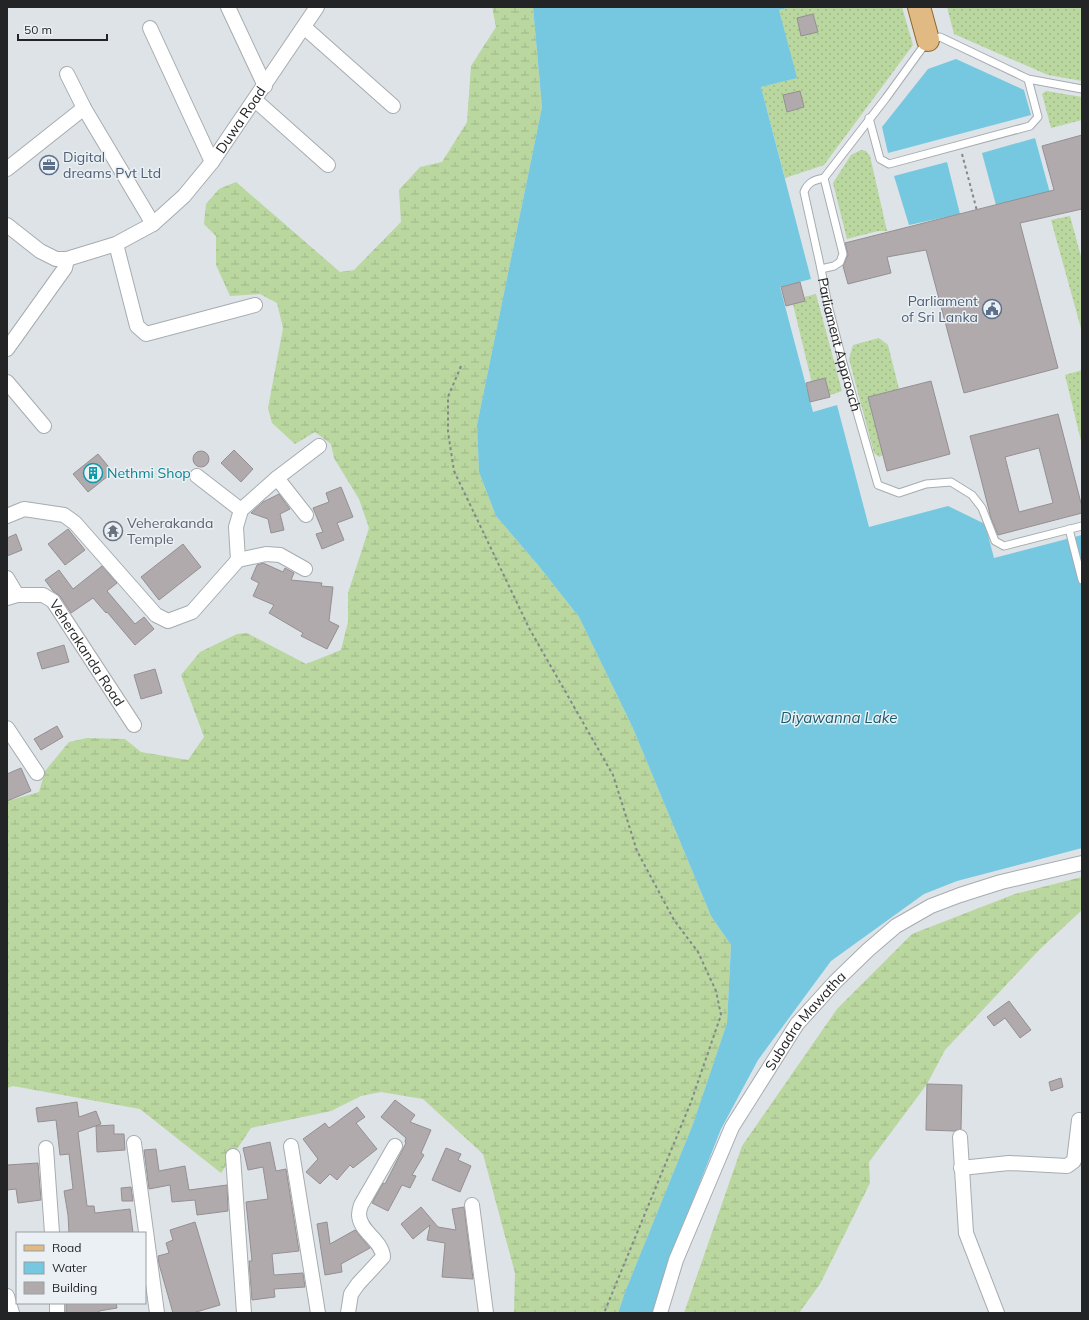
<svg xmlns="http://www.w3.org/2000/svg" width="1089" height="1320" font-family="Mulish,sans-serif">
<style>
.grass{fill:url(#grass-dots)}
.wetland{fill:url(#wetland-marsh)}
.water{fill:#75c8e0}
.building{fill:#b0aaad;stroke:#958f92;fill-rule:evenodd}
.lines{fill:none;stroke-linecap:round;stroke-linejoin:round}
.lane-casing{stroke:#a7acaf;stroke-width:9}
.street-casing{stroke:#a7acaf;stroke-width:16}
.primary-casing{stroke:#90682b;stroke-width:24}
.path{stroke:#84888b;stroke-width:2;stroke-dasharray:3 3;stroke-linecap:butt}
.lane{stroke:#fff;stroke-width:7}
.street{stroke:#fff;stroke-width:14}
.primary{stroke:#e0ba82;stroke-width:22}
.labels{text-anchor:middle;stroke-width:3;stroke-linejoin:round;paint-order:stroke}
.street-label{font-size:14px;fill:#232426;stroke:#eaf0f4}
.service-label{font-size:14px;fill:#4e5e75;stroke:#eaf0f4;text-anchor:start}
.culture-label{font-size:14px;fill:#0d838f;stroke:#eaf0f4;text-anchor:start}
.worship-label{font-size:14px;fill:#5b616d;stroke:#eaf0f4;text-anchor:start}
.water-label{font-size:15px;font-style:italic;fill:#195d6e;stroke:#eaf0f4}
</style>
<defs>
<pattern id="grass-dots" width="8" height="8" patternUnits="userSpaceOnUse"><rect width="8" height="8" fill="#b9d79f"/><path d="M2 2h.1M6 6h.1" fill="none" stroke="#9fb889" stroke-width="1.8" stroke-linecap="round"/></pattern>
<pattern id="wetland-marsh" width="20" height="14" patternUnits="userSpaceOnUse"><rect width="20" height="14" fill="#b9d79f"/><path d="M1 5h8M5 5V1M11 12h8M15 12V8" fill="none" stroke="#9fb889"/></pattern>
</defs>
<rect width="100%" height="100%" fill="#dde3e7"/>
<path class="grass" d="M791 7H902L913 45 824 165 785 178 761 87 796 78 779 10Z
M947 7H1082V81L1048 75 954 34Z
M1046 91 1082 97V120L1051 128 1042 94Z
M861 150 866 151 870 156 887 231H878L847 239 833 183 851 155Z
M1070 216 1082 260V332L1051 220Z
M816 294 842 391 816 400 792 300Z
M879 338 888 345 899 389 868 397 883 455 879 457 874 453 849 359 853 345Z
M1082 370V445L1065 375Z"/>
<path class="wetland" d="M492 7H533L542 107 477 425 479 472 496 516 538 565 579 617 632 726 711 916 731 945 727 1023 693 1124 625 1292 618 1313H514L515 1273 483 1154 423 1099 381 1092 361 1096 331 1111 251 1128 221 1173 140 1109 13 1086 7 1088V801L39 792 45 771 69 742 87 738 125 739 141 752 188 760 204 737 181 675 200 652 237 634 247 633 306 664 341 650 348 622V593L369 528 359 499 334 458 331 444 315 432 295 444 272 423 268 408 283 328 277 303 260 294 230 296 216 265V236L204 224 206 204 219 189 236 182 340 272 354 270 401 222 399 190 420 167 442 162 467 122 471 66 496 27Z
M1082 877V910L1039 950 945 1050 927 1084 869 1162 870 1183 820 1284 799 1313H684L742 1146 837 1009 912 934 1015 894Z"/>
<path class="water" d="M533 7H791L779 10 797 78 761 87 811 279 780 287 813 412 837 405 869 527 948 506 985 524 994 558 1082 535V848L957 881 924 894 831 961 758 1060 721 1129 673 1251 657 1313H618L625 1292 693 1124 727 1023 731 945 711 916 632 726 579 617 538 565 496 516 479 472 477 425 542 107Z
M956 59 1024 90 1031 115 888 153 882 127 928 69Z
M1035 138 1050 193 996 205 982 153Z
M947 162 960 214 909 225 894 176Z"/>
<path class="building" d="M813 14 818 32 801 36 797 18Z
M800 91 804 107 787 112 783 95Z
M1082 135V209L1020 223 1058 368 964 393 926 250 887 257 891 273 848 284 843 266 848 255 845 243 1054 190 1042 146Z
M800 282 805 301 786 306 781 287Z
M825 378 830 397 810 402 806 383Z
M931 381 950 454 887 471 868 397Z
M1058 414 1082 507V513L998 535 991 518 970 436ZM1039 448 1053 503 1019 512 1005 457Z
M234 450 253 469 241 482 221 463Z
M193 459a8 8 0 1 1 16 0a8 8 0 1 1-16 0Z
M98 454 113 472 88 492 73 474Z
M341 487 353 517 337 523 344 540 322 549 316 534 323 532 313 508 329 502 326 493Z
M279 494 290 509 280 514 284 530 271 533 268 519 251 513 263 502Z
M68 529 85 550 65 565 48 544Z
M16 534 22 550 7 556V538Z
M183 544 201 567 159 600 141 577Z
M263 563 283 572 285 568 294 573 291 580 322 583 321 586 333 587 329 621 339 626 327 649 301 636 303 633 269 613 274 605 253 596 259 583 251 579 257 565Z
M102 566 117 583 107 591 135 624 144 617 154 629 135 645 107 612 106 613 93 598 71 613 60 596 53 591 45 580 59 570 73 589Z
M64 645 69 662 42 669 37 653Z
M155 669 162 693 141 699 134 675Z
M57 726 63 737 41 750 34 739Z
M21 768 31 791 7 801V774Z
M1009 1001 1031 1030 1020 1038 1005 1018 994 1026 987 1017Z
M1061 1078 1063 1087 1051 1091 1049 1082Z
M927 1084 962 1085 961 1129 954 1131 926 1130Z
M395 1100 415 1115 410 1122 431 1130 421 1153 424 1155 412 1175 416 1176 410 1188 402 1185 388 1211 372 1203 383 1183 385 1184 406 1143 405 1142 406 1138 381 1117Z
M77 1102 79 1117 96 1111 101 1124 78 1132 87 1206H94L95 1213 130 1209 133 1233H69L68 1215 64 1191 73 1189 69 1154 60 1155 56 1120 38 1122 36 1108Z
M357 1107 365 1117 356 1123 377 1149 353 1168 350 1165 337 1180 330 1174 320 1184 306 1172 318 1159 303 1139 325 1123 329 1128Z
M114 1125V1134H124L125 1150 97 1152 96 1126Z
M270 1142 276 1171 286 1169 299 1251 272 1254 274 1275 303 1273 305 1287 274 1289 275 1297 252 1300 249 1261H252L246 1202 268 1199 263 1167 248 1170 243 1148Z
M446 1148 461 1154 458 1160 471 1166 460 1192 432 1180Z
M156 1149 159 1171 185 1166 189 1190 227 1185 228 1211 197 1215 195 1200 172 1202 170 1185 149 1189 144 1150Z
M38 1163 41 1200 18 1203 16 1189 7 1190V1165Z
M131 1187 133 1201H122L121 1188Z
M421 1207 438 1227 456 1230 452 1209 464 1207 473 1279 442 1277 445 1243 427 1240 430 1225 413 1239 401 1224Z
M195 1222 220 1305 193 1313H173L159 1264 158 1256 169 1253 166 1243 173 1240 170 1230Z
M327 1222 330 1244 355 1230 370 1248 341 1264 342 1272 325 1275 317 1224Z
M66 1303H116L117 1308 99 1311V1313H66Z"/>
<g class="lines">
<defs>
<g id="lane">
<path id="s1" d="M1082 89 1028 79 940 37 928 40 886 98 824 178C814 180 808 182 804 192L821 269 828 305 843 363 878 485 899 493 926 484 951 482 972 495 982 508 995 541 1004 546 1082 526"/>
<path d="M869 118 880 159 889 164 1030 126 1038 117 1028 79"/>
<path d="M821 269 834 266 840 262 843 254 824 178"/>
<path d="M1069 529 1082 580"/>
</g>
<g id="street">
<path d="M228 7 265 86"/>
<path d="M304 27 393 106"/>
<path d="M150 28 212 162"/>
<path d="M67 74 84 108 153 224"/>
<path d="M255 100 328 165"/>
<path d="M7 169 84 108"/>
<path id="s2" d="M7 225 40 251 56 259H67L116 244 153 224 184 196 212 162 317 7"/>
<path d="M116 244 137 326 146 334 255 305"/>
<path d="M7 349 65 268 67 259"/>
<path d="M7 382 44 426"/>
<path d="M197 476 241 510"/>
<path d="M277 478 306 515"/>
<path d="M7 516 24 509 64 515 75 523 156 615 168 621 192 612 238 560 266 554 280 555 305 569"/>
<path d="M238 560 236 527 241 510 277 478 319 446"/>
<path d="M7 578 17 595"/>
<path id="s3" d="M7 598 17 595H43L53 601 134 725"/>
<path d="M7 728 37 773"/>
<path d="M960 1137 966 1233 997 1313"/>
<path d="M134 1143 157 1313"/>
<path d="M291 1146 318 1313"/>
<path d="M46 1148 52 1233"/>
<path d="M233 1156 244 1313"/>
<path d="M961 1168 1009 1163 1067 1166 1074 1161 1079 1120"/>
<path d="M472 1205 486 1313"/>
<path d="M7 1296 12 1313"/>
<path d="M57 1303V1313"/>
<path d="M348 1313 351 1294 358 1284 383 1257C382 1240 360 1232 359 1215 359 1211 360 1208 361 1205L395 1146"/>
<path id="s4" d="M660 1313 676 1260 732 1127 797 1024 835 982 868 950 896 926 931 906 960 895 1001 882 1082 863"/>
</g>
<path id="primary" d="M919 7 928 40"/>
</defs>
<use href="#lane" class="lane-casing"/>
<use href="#street" class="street-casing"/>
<use href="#primary" class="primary-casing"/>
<path class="path" d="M962 154 977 211
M461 366 448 397V432L454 471 529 628 613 775 637 851 674 920 698 952 716 991 721 1015 691 1102 604 1313"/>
<use href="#lane" class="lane"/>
<use href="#street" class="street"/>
<use href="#primary" class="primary"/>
</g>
<defs>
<symbol id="office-ring" viewBox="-11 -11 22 22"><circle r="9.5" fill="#eaf0f4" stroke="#5c6f8a" stroke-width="1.5"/><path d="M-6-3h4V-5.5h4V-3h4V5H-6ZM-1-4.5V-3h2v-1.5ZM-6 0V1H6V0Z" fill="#5c6f8a"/></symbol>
<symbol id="civic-ring" viewBox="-11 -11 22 22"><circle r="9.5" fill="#eaf0f4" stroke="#5c6f8a" stroke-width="1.5"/><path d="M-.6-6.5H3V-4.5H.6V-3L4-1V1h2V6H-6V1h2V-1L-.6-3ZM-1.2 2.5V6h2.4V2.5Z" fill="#5c6f8a"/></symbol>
<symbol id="building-ring" viewBox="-11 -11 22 22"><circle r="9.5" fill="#eaf0f4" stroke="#0f9aa8" stroke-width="1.5"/><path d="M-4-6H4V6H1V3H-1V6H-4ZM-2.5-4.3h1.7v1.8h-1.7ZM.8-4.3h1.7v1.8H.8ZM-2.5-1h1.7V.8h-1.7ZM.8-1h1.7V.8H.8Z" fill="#0f9aa8"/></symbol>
<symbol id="temple-ring" viewBox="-11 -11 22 22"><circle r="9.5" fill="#eaf0f4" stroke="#6b7280" stroke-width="1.5"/><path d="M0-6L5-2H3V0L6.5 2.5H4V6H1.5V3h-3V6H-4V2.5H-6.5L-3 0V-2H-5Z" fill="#6b7280"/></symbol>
</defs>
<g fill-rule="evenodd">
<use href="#office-ring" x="38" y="154" width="22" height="22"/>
<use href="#civic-ring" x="981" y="298" width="22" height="22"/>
<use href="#building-ring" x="82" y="462" width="22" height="22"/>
<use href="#temple-ring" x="102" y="520" width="22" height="22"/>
</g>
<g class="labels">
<g class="street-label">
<text dy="5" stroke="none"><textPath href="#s2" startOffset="301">Duwa Road</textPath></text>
<text dy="5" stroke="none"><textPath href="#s1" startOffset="520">Parliament Approach</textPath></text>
<text dy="5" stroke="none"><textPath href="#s3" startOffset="110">Veherakanda Road</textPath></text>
<text dy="5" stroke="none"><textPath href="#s4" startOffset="329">Subadra Mawatha</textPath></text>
</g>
<g class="service-label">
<text x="63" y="162">Digital<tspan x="63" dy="16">dreams Pvt Ltd</tspan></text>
<text x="978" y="306" text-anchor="end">Parliament<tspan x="978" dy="16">of Sri Lanka</tspan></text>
</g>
<g class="culture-label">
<text x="107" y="478">Nethmi Shop</text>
</g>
<g class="worship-label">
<text x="127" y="528">Veherakanda<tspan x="127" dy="16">Temple</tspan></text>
</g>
<g class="water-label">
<text x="839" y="723">Diyawanna Lake</text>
</g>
</g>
<rect width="1089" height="1320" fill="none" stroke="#232426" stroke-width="16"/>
<rect x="16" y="1232" width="130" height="72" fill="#eaf0f4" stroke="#9a9ea2"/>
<rect x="24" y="1245" width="20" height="6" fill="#e0ba82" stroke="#9a9ea2"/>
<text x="52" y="1252" font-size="12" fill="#232426">Road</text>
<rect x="24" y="1262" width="20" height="12" fill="#75c8e0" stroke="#9a9ea2"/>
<text x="52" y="1272" font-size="12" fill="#232426">Water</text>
<rect x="24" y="1282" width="20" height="12" fill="#b0aaad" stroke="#9a9ea2"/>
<text x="52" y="1292" font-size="12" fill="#232426">Building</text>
<path d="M18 34v6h89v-6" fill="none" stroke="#232426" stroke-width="2"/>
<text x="24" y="34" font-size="12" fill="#232426" stroke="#eaf0f4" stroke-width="3" paint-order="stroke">50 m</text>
</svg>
